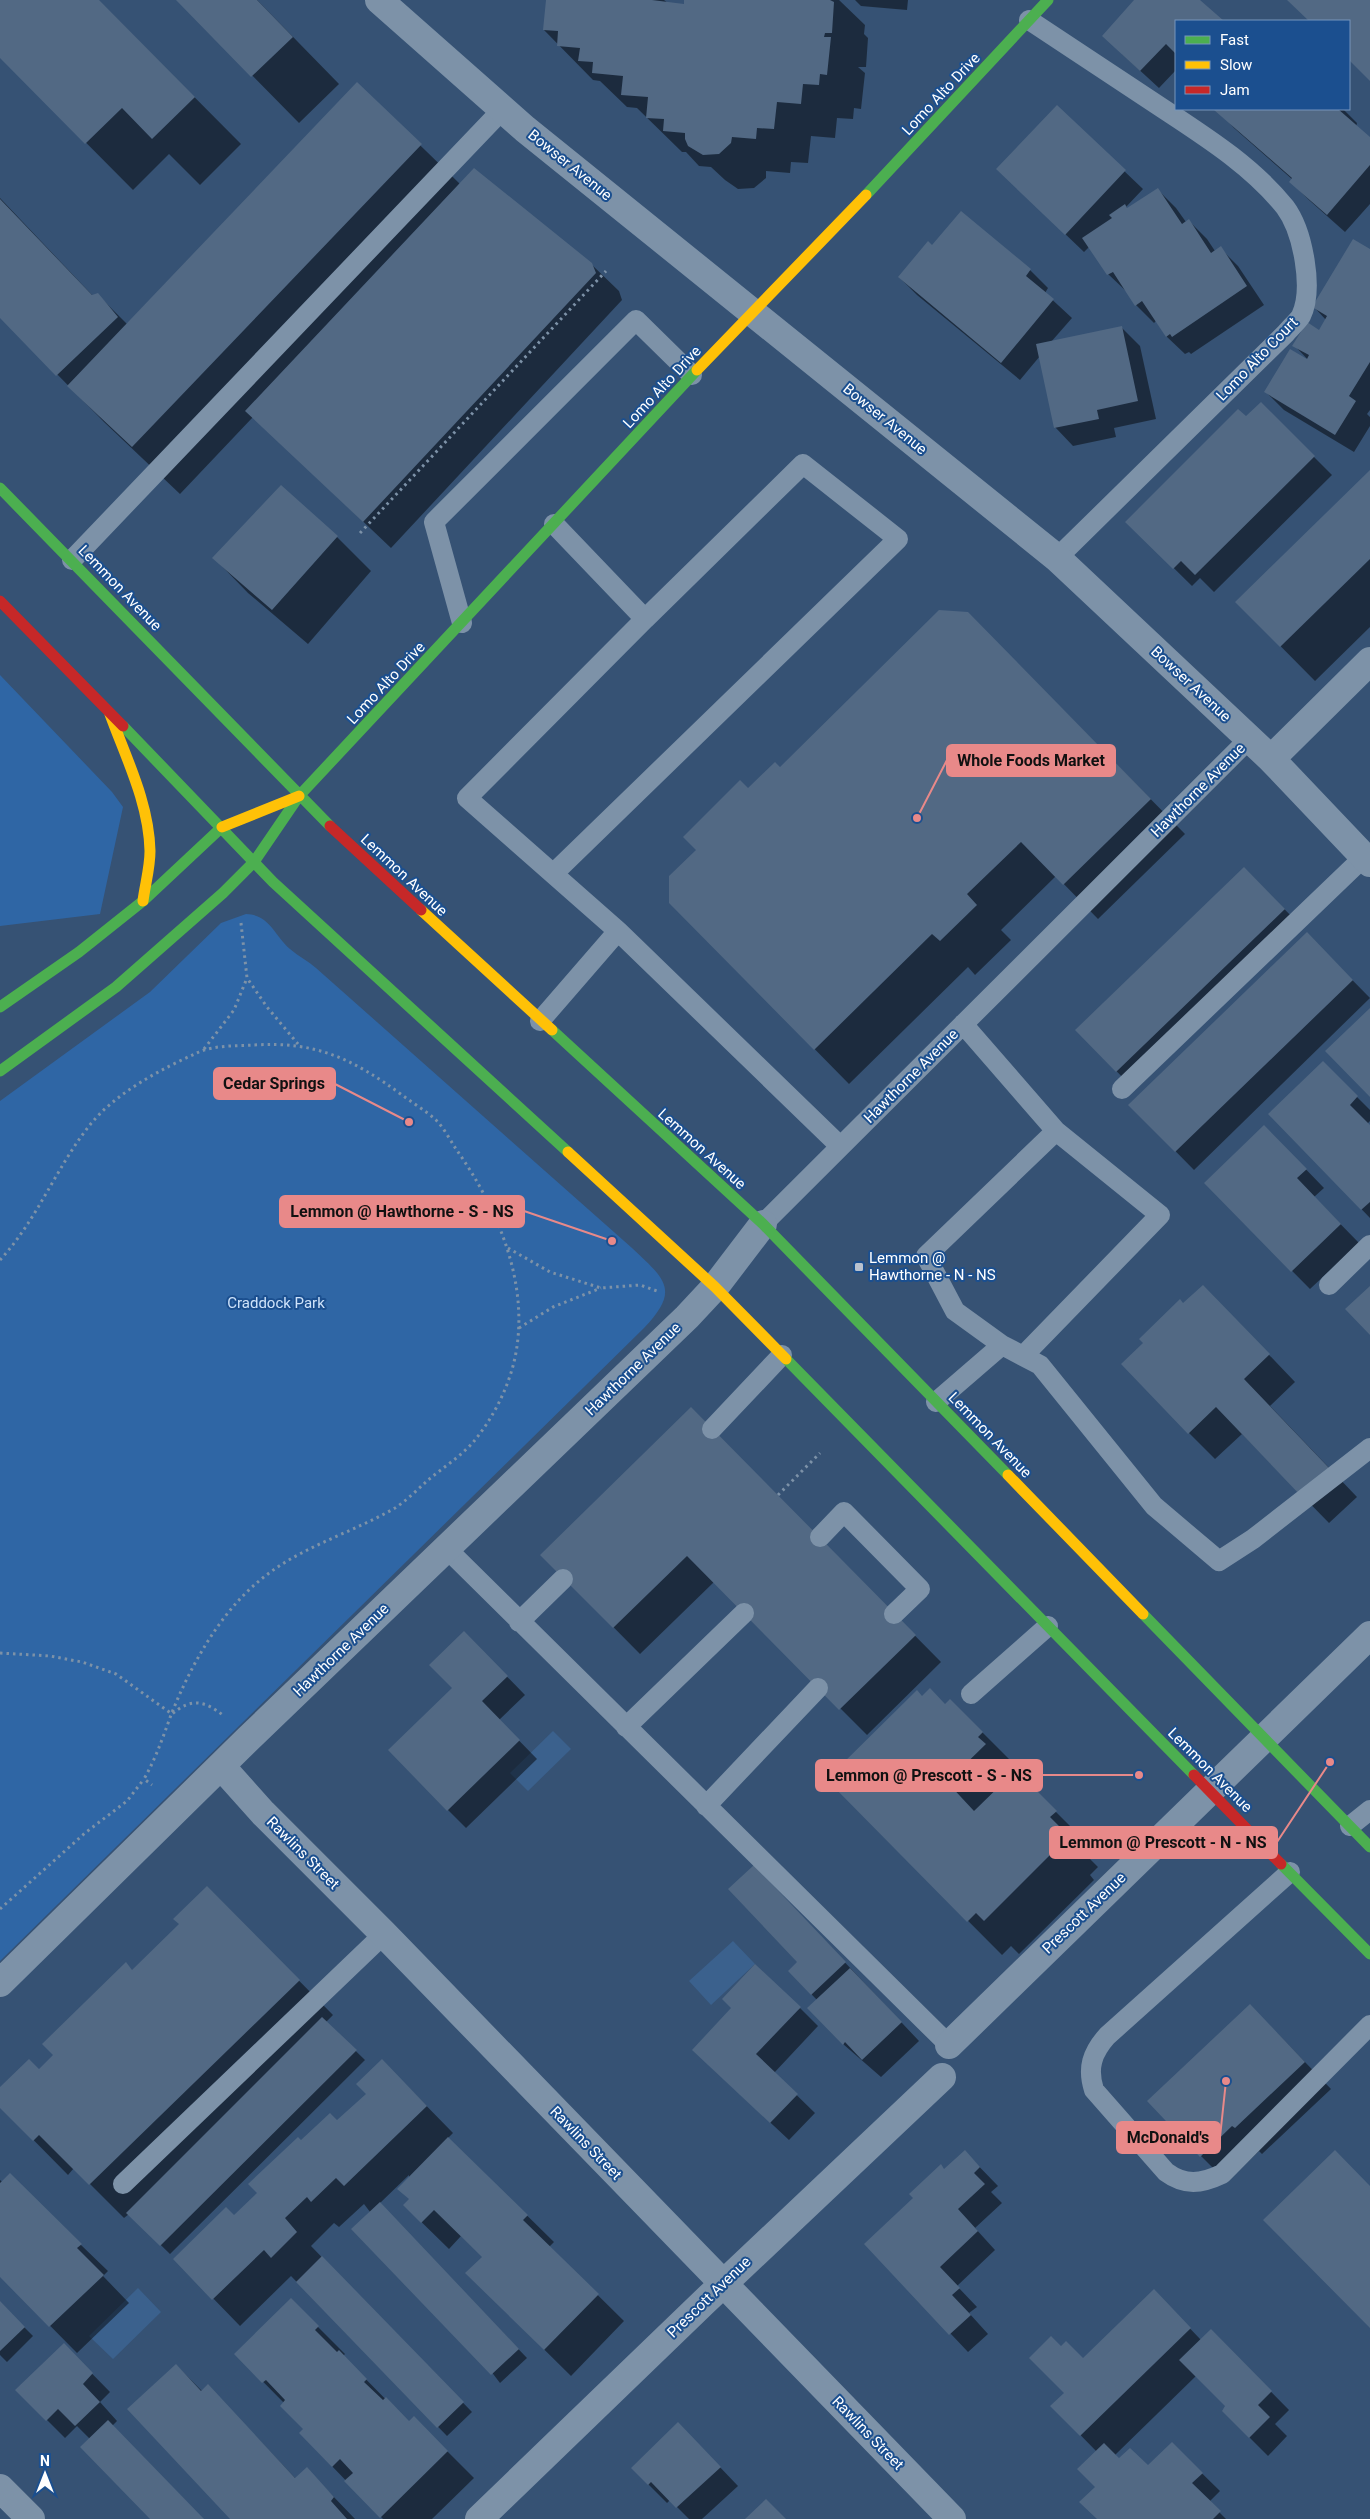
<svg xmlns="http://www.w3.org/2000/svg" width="1370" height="2519" font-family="Roboto,sans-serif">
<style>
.green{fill:#2f66a5}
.water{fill:#3b618d}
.shadow{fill:#0007}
.building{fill:#526984}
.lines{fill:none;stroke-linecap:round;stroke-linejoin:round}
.path{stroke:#7d92a8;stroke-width:3;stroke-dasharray:2.5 4;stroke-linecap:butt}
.lane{stroke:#7d92a8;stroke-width:20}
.street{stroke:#7d92a8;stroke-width:28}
.fast{stroke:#4caf50;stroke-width:11}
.slow{stroke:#ffc107;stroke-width:11}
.jam{stroke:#c62828;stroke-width:11}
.poi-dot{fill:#b9c2ce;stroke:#1b4f8f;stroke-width:2}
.labels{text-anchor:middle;stroke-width:4;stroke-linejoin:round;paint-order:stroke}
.street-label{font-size:15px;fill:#fff;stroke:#1b4f8f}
.poi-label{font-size:15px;fill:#fff;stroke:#1b4f8f;text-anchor:start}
.park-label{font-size:15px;fill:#cfe3fa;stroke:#1b4f8f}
.leader{fill:none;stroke:#e88989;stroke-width:2}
.callout-dot{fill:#e88989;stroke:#1b4f8f;stroke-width:2}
.callout{fill:#e88989;stroke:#e88989;stroke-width:2}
.callout-label{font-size:16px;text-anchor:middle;font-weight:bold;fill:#111}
</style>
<rect width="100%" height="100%" fill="#365274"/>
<path class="green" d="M0 675 112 792 123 807 100 914 0 926Z
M246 914C270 915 274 935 290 949 298 956 308 961 316 968L632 1248C666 1280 680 1290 644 1328L0 1961V1101L150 992 221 923Z"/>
<path class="water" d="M553 1731 571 1749 528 1791 510 1773Z
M733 1941 755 1964 711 2005 689 1981Z
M138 2288 161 2312 113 2359 89 2336Z"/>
<path class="shadow" d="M0 0H98L241 144 200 185 169 154 133 190 0 56Z
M178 0H257L339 84 299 123Z
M547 0H664L669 4 685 6 686 0H839L865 25 864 34 868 38 866 67H858L865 73 861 109 854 108 853 119 837 118 835 138 811 136 808 163 791 162 790 173 766 171V178L754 188 738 189 725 180 711 167 699 166 686 152H682L637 108 627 107 600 81 593 80 544 30Z
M855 0H908L907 10 861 6Z
M1136 0H1199L1222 21H1176V70L1159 88 1122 54Z
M1288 0H1370V80L1349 59V21H1310Z
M357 84 460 184 591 264 619 291 622 300 391 548 253 417 180 494 104 422 0 316V198L93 296 97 294 127 324Z
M1057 107 1143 189 1126 207 1128 209 1158 190 1176 208 1186 222 1189 221 1207 239 1215 251 1220 248 1238 266 1264 305 1191 354 1189 352 1185 354 1166 336 1156 321 1154 323 1136 305 1127 292 1108 274 1089 247 1084 252 1016 187Z
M1217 109H1343L1357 123 1356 127 1370 139V204L1345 232 1309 200 1291 182 1293 180 1234 128Z
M961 213 1030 270 1048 288 1045 293 1072 318 1051 342 1122 328 1140 346 1156 419 1114 428 1116 437 1073 446 1055 427 1040 356 1020 380 917 295 899 277 933 247Z
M1370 251V410L1367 414 1370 417V426L1354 452 1284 410 1266 392 1310 362 1294 345 1319 332 1326 320 1314 307Z
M1261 404 1332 475 1214 592 1200 578 1192 586 1127 522Z
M1370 472V627L1315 681 1237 602Z
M337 537 371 571 308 644 248 593 214 558Z
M1002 648 1185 834 1098 919 1056 876 1001 930 1011 940 975 975 968 967 849 1084 671 903 698 850 748 790 780 768Z
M1244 868 1302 927 1135 1090 1076 1030Z
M1307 934 1370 998 1194 1170 1130 1105Z
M1323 1063 1370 1110V1121L1367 1124 1370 1126V1218L1270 1114Z
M1264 1126 1324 1188 1314 1197 1359 1243 1310 1289 1205 1183Z
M1183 1304 1229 1313 1295 1382 1270 1406 1357 1497 1329 1523 1242 1434 1215 1459 1189 1433Z
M691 1409 941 1662 867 1735 714 1582 640 1654 542 1555Z
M482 1651 525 1695 499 1720 537 1759 466 1828 448 1810 453 1688Z
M923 1697 945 1705 950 1700 1017 1767 1012 1772 1020 1780 1022 1778 1090 1846 1084 1853 1098 1867 1090 1875 1094 1880 1019 1954 1011 1946 1002 1955 831 1783Z
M772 1885 919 2041 881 2077 843 2044 817 2000 789 1971 799 1962Z
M241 1922 333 2015 326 2022 365 2060 170 2254 129 2214 124 2218 74 2168 68 2175 0 2106V2089L39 2071 133 1971Z
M800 2008 818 2026 774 2073 815 2113 789 2140 712 2068Z
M1277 2033 1331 2089 1262 2154 1259 2151 1227 2182 1201 2156Z
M409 2088 453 2133 448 2138 554 2242 549 2247 624 2321 571 2376 494 2300 483 2257 461 2236 449 2249 404 2205 410 2200 409 2175 379 2204 527 2358 500 2383 364 2204 339 2227 334 2223 311 2246 472 2412 447 2436 291 2276 240 2326 175 2259 234 2216 259 2193 301 2142Z
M965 2152 998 2186 991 2192 1002 2203 975 2228 995 2250 957 2286 977 2307 969 2313 988 2334 968 2352 866 2244Z
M0 2180 81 2245 108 2271 103 2276 129 2303 77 2353 0 2275Z
M291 2300 345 2354 343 2356 409 2423 414 2418 474 2478 432 2519H383L300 2433 305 2429 284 2403 236 2354Z
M0 2303 33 2336 7 2362 0 2355Z
M1180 2318 1201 2340 1211 2331 1289 2410 1275 2424 1287 2436 1268 2456 1223 2411 1227 2406 1197 2375 1115 2455 1119 2460 1148 2467 1172 2444 1220 2491 1209 2502 1226 2519H1098L1097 2452 1052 2406 1065 2393 1061 2347 1083 2360Z
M64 2345 110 2392 100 2402 117 2421 112 2426 203 2519H151L90 2439 77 2426 65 2438 17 2390Z
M176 2365 202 2391 208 2386 296 2479 307 2469 355 2519H231Z
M696 2442 738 2486 702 2519H689L670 2500 667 2503 632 2468Z"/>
<path class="building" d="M0 0H99L195 97 152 139 122 108 85 144 0 58Z
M176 0H257L293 37 251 77Z
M546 0H652L684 4V0H830L834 2 832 33H825L824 37H831L827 75 820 74 819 85 803 84 801 104 777 102 774 129 757 128 756 139 732 137 731 143 719 154 703 155 688 146 685 139V133L663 131 664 119 646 118 648 97 621 95 623 76 592 73 593 62 578 61 580 48 557 46 558 31 543 30Z
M1134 0H1200L1224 21H1176V54L1166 44 1140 71 1102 36Z
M1287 0H1370V81L1349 60V21H1309Z
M357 82 422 144 132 447 67 386Z
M1057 105 1126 170 1065 235 996 169Z
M1215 109H1338L1370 137V165L1327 215 1289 182 1292 178 1214 110Z
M474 168 592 263 596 273 363 522 245 411Z
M1158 188 1182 224 1189 219 1211 253 1221 246 1247 286 1172 337 1170 334 1166 337 1142 301 1135 306 1113 272 1107 275 1082 238 1112 218 1109 215 1125 204 1127 208Z
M0 199 92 295 98 293 118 317 56 376 0 318Z
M961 211 1031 269 1026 276 1054 299 1001 363 898 277 928 241 932 245Z
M1353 239 1370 249V362L1349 396 1356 401 1335 435 1264 392 1290 349 1307 359 1309 355 1292 346 1307 322 1319 330 1327 316 1312 307Z
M1122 326 1138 401 1097 410 1099 419 1054 428 1036 344Z
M1261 402 1315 456 1195 575 1181 561 1173 569 1125 522 1238 409 1246 416Z
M1370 470V559L1280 647 1235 602Z
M281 485 338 536 272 610 212 558Z
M939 610 968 612 1151 799 1063 885 1021 842 967 894 977 905 940 941 932 934 814 1050 669 903V876L696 850 683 837 740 780 748 788 775 762 780 767Z
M1244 867 1285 909 1116 1072 1075 1030Z
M1307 932 1353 980 1175 1152 1128 1105Z
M1370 1008V1097L1325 1051Z
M1323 1061 1358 1096 1350 1105 1370 1125V1202L1361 1210 1268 1114Z
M1264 1125 1307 1169 1297 1178 1341 1224 1291 1272 1204 1183Z
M1203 1285 1270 1354 1244 1379 1331 1470 1302 1497 1216 1407 1188 1434 1121 1364 1143 1343 1139 1339 1180 1299 1183 1303Z
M1370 1286V1335L1345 1309Z
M691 1407 916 1635 839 1710 687 1556 613 1628 540 1555Z
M464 1631 508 1676 482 1701 520 1740 447 1811 388 1750 452 1688 429 1665Z
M930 1688 945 1704 950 1699 983 1732 978 1737 986 1744 947 1782 974 1811 1011 1775 1017 1781 1022 1776 1057 1811 1050 1817 1065 1832 1057 1840 1061 1844 984 1921 976 1913 967 1922 829 1782 835 1777 832 1774 917 1690 922 1696Z
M754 1865 846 1962 811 1995 788 1971 797 1962 728 1889Z
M207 1886 300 1980 89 2185 39 2135 33 2141 0 2108V2087L29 2059 39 2069 53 2055 42 2044 126 1962 132 1970 179 1924 173 1919Z
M755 1964 801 2007 756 2054 798 2094 770 2123 692 2050 731 2008 722 1999Z
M850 1968 902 2022 862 2060 845 2042 843 2045 807 2008Z
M1250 2004 1305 2062 1235 2128 1232 2126 1200 2157 1147 2101Z
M322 2017 357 2050 160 2246 126 2213Z
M382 2059 427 2106 344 2186 336 2178 311 2202 307 2197 285 2218 297 2232 271 2258 264 2250 212 2300 173 2259 226 2207 234 2215 257 2193 248 2184 298 2137 301 2140 330 2113 337 2120 366 2094 356 2084Z
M448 2137 528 2215 523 2220 599 2294 544 2350 465 2273 482 2257 434 2210 421 2223 403 2205 409 2199 397 2189Z
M965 2150 980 2167 974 2173 985 2184 958 2209 978 2231 940 2267 960 2288 952 2295 971 2315 949 2335 864 2244 913 2198 909 2194 941 2164 944 2169Z
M1335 2150 1370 2186V2328L1263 2220Z
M10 2173 82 2244 77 2248 104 2275 49 2327 0 2277V2183Z
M380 2202 519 2349 491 2375 351 2229Z
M322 2256 464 2402 437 2428 296 2282Z
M1154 2289 1191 2328 1080 2436 1050 2406 1064 2393 1029 2358 1051 2336 1061 2346 1066 2341 1083 2358Z
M291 2298 319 2326 315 2330 337 2352 339 2350 367 2379 364 2382 383 2400 386 2397 409 2421 414 2416 448 2451 380 2518 344 2481 353 2473 340 2459 332 2467 299 2433 303 2429 280 2406 285 2400 266 2380 262 2383 234 2354Z
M0 2301 25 2327 0 2351Z
M1211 2329 1272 2391 1258 2405 1270 2417 1249 2438 1222 2411 1225 2406 1179 2360Z
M64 2343 93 2373 83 2384 100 2402 75 2426 58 2409 46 2421 15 2390Z
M176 2364 201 2391 208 2384 295 2478 307 2467 334 2497 331 2501 347 2519H230L127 2409Z
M108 2420 204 2519H150L80 2447Z
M678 2422 721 2467 676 2508 651 2482 648 2485 631 2468Z
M1172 2442 1203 2473 1192 2483 1221 2511 1213 2519H1097L1079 2502 1095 2487 1077 2469 1104 2443 1119 2458 1130 2448 1148 2465Z
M766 2499 786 2519H745Z"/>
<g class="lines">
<path class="path" d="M360 533 606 271
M241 923 247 978 267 1007 298 1044
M204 1049 234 1010 247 978
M508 1248 550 1272 601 1288 640 1285 660 1292
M0 1260C37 1220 56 1168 89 1126 115 1093 161 1069 199 1052 215 1045 237 1046 254 1045 316 1041 353 1059 402 1095 413 1103 426 1111 436 1120 444 1128 450 1140 456 1149 499 1210 533 1290 513 1366 506 1392 492 1419 475 1440 462 1456 442 1468 427 1481 417 1490 406 1501 395 1508 350 1534 299 1547 259 1581 219 1614 190 1667 171 1715 163 1737 156 1758 144 1779L152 1785
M519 1328 553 1307 601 1288
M778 1495 820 1453
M0 1653 50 1656 82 1662 116 1674 172 1714C191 1698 204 1700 224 1716
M0 1909 85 1833 127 1801 144 1779"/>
<path class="lane" d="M1029 20C1074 50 1118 79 1162 108 1206 137 1252 166 1285 207 1303 231 1314 289 1301 316 1297 322 1290 328 1286 333L1057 558
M72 560 503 109
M462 623 434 522 636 320 692 375
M554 873 898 539 803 464 645 619
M618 931 840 1146
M540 1021 618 931 467 798 645 619 554 524
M963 1024 1056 1131 926 1256 955 1311 1002 1345 1040 1365 1154 1506 1219 1561 1253 1539 1370 1448
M1122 1089 1364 857
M763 1224 1249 739
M1329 1285 1370 1245
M1024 1355 1160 1215 1056 1131
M936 1402 1002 1345
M712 1429 782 1355
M820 1537 844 1512 920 1589 894 1614
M447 1549 949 2045
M519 1622 563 1579
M971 1694 1048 1626
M626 1727 744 1613
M706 1806 818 1688
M1350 1826 1370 1810
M1290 1872 1107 2036C1092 2053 1087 2068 1094 2090L1166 2172C1185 2186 1201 2184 1222 2174L1370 2025
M123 2184 384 1934"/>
<path class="street" d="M379 0 525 129 1057 558 1271 759 1370 863
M1271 759 1370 661
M221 1766 263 1813 384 1934 952 2519
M0 1983 248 1739 687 1317 715 1287 763 1224
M949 2045 1370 1635
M0 2488 31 2519
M479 2519 704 2302 942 2077"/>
<path class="fast" d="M866 195 1048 0
M0 488 330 826
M123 726 273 882 568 1152
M254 862 299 796 697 370
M0 1007 79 952 143 901 222 827
M552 1030 763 1224 1008 1475
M0 1071 116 987 223 893 254 862
M786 1359 1194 1775
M1143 1614 1370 1847
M1281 1864 1370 1954"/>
<path class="slow" d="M697 370 866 195
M110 714C126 758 149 803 150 851 150 868 145 885 143 901
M222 827 299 796
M421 910 552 1030
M568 1152 715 1287 786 1359
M1008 1475 1143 1614"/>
<path class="jam" d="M0 601 123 726
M330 826 421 910
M1194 1775 1281 1864"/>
</g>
<rect class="poi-dot" x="854" y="1262" width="10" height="10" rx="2.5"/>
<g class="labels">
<g class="street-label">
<text transform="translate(941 94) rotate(-47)" y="5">Lomo Alto Drive</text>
<text transform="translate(570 165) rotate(39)" y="5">Bowser Avenue</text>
<text transform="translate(1257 359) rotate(-46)" y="5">Lomo Alto Court</text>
<text transform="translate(662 387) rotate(-47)" y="5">Lomo Alto Drive</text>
<text transform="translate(885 419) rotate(39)" y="5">Bowser Avenue</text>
<text transform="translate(120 588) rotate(46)" y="5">Lemmon Avenue</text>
<text transform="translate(386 683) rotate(-47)" y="5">Lomo Alto Drive</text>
<text transform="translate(1191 684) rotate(43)" y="5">Bowser Avenue</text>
<text transform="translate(1198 790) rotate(-45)" y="5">Hawthorne Avenue</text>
<text transform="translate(404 875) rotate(43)" y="5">Lemmon Avenue</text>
<text transform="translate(911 1076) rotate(-45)" y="5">Hawthorne Avenue</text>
<text transform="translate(702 1149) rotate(42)" y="5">Lemmon Avenue</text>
<text transform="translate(633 1369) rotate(-44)" y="5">Hawthorne Avenue</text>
<text transform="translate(990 1435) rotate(46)" y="5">Lemmon Avenue</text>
<text transform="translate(341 1650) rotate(-44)" y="5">Hawthorne Avenue</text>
<text transform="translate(1210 1770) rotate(45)" y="5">Lemmon Avenue</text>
<text transform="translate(303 1853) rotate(45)" y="5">Rawlins Street</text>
<text transform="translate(1084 1913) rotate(-44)" y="5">Prescott Avenue</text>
<text transform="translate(586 2143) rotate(46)" y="5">Rawlins Street</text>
<text transform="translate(709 2297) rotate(-44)" y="5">Prescott Avenue</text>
<text transform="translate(868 2433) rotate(46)" y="5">Rawlins Street</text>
</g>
<g class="poi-label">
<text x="869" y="1263">Lemmon @<tspan x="869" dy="17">Hawthorne - N - NS</tspan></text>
</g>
<g class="park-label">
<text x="276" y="1308">Craddock Park</text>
</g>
</g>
<path class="leader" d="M917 818L947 760M409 1122L335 1084M612 1241L524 1211M1139 1775L1042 1775M1330 1762L1277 1842M1226 2081L1220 2137"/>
<g class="callout-dot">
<circle cx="917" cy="818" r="5"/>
<circle cx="409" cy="1122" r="5"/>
<circle cx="612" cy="1241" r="5"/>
<circle cx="1139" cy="1775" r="5"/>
<circle cx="1330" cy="1762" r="5"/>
<circle cx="1226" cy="2081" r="5"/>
</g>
<g class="callout">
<rect x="947" y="745" width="168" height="31" rx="5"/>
<rect x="214" y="1068" width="121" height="31" rx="5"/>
<rect x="280" y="1196" width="244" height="31" rx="5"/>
<rect x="816" y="1760" width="226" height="31" rx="5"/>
<rect x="1050" y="1827" width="227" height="31" rx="5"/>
<rect x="1117" y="2122" width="103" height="31" rx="5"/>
</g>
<g class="callout-label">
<text x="1031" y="766">Whole Foods Market</text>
<text x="274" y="1089">Cedar Springs</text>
<text x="402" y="1217">Lemmon @ Hawthorne - S - NS</text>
<text x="929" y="1781">Lemmon @ Prescott - S - NS</text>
<text x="1163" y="1848">Lemmon @ Prescott - N - NS</text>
<text x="1168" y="2143">McDonald's</text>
</g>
<rect x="1175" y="20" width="175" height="90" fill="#1b4f8f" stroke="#7695bc"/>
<rect x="1185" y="36" width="25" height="8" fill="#4caf50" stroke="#7695bc"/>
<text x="1220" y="45" font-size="15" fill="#ffffff">Fast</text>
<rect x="1185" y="61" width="25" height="8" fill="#ffc107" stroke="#7695bc"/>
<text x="1220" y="70" font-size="15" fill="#ffffff">Slow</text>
<rect x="1185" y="86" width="25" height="8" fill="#c62828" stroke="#7695bc"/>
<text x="1220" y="95" font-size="15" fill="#ffffff">Jam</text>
<g transform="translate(45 2474)" stroke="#1b4f8f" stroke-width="4" paint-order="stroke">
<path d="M0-4L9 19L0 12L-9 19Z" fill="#ffffff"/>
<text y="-8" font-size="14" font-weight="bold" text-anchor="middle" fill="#ffffff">N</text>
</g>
</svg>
